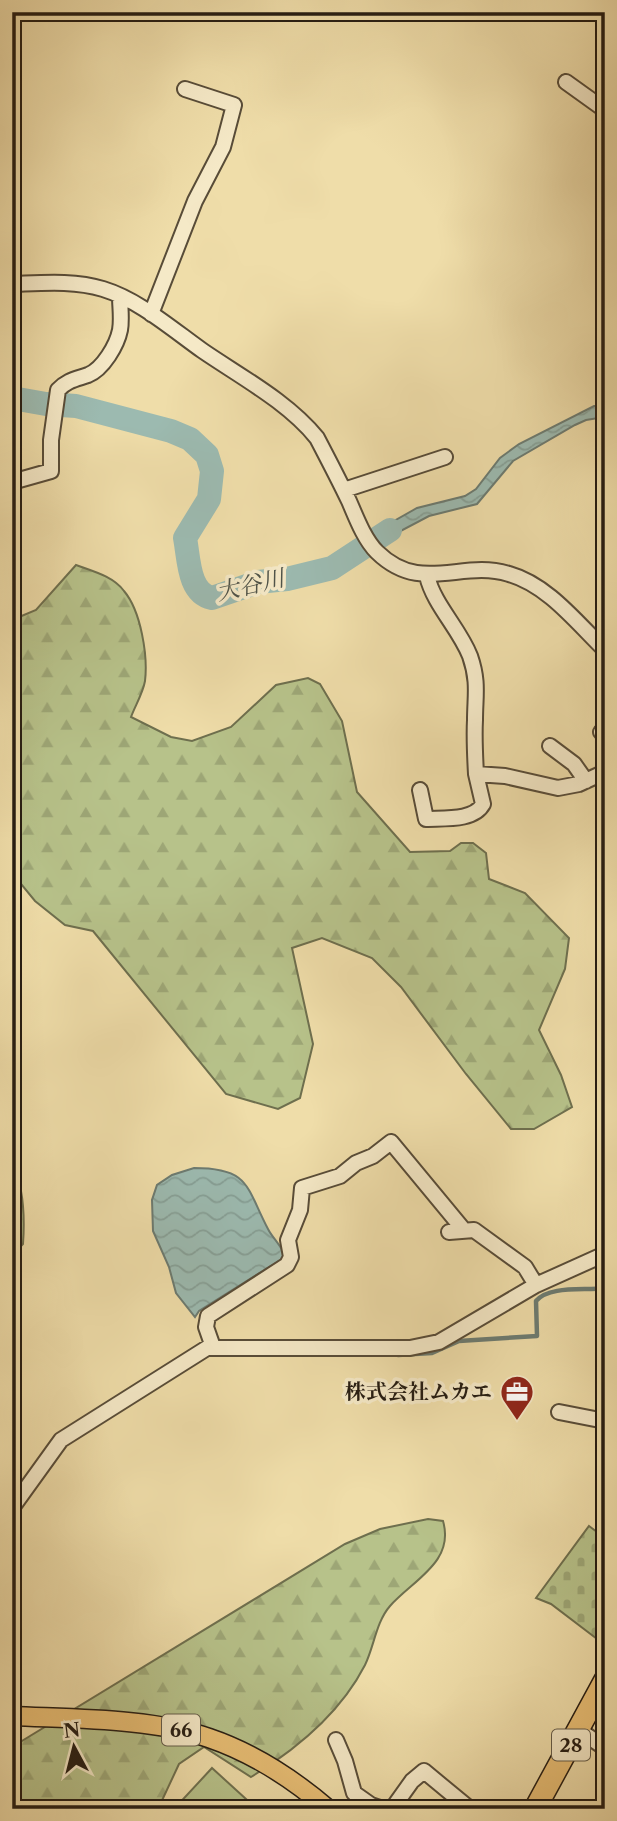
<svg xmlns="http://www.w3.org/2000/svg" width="617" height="1821" font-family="'Libre Caslon Text','Noto Serif JP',serif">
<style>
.grass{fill:#b7c28a;stroke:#6e6f4e;stroke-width:2}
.forest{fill:url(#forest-firs);stroke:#6e6f4e;stroke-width:2}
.cemetery{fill:url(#cemetery-stones);stroke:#6e6f4e;stroke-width:2}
.water{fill:url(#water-waves);stroke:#6c7b71;stroke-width:2}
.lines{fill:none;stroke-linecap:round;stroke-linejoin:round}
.stream{stroke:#6c7b71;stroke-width:4.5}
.river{stroke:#9cbab0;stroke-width:24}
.minor-casing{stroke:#584c38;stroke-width:18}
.major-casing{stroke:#251c12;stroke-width:21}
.highway-casing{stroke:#251c12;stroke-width:24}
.minor{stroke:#f5e9c7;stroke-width:14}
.major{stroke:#e8be74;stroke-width:18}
.highway{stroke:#e8be74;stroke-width:21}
.labels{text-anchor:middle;stroke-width:7;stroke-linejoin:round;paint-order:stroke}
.shield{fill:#f5e9c7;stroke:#635a48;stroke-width:2}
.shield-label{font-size:19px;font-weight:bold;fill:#251c12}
.poi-label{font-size:21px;font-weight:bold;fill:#251c12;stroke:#f5e9c7;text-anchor:end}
.water-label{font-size:23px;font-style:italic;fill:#4f5349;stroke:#f5e9c7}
</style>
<defs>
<pattern id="forest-firs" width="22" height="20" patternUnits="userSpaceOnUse" patternTransform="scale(1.75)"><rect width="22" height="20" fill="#b7c28a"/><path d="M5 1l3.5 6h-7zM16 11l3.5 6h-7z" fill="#9da676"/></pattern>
<pattern id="cemetery-stones" width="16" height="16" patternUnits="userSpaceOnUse" patternTransform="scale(1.75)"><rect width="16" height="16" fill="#b7c28a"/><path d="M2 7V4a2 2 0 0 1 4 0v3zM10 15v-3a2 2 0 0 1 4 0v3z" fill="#9da676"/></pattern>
<pattern id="water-waves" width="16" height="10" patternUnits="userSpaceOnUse" patternTransform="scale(1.75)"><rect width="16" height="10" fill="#9cbab0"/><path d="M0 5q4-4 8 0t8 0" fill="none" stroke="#869f96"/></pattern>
</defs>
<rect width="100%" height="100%" fill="#efdda9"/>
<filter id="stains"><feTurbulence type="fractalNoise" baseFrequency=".00286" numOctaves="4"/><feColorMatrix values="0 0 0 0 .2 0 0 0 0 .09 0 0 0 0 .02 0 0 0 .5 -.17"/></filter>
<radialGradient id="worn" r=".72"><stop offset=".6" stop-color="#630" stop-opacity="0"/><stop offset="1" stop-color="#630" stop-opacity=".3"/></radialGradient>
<path class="grass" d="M212 1768 257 1809H174Z"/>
<path class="forest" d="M76 565C92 571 113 576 124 591 141 611 148 656 145 681 143 693 135 706 131 717L171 737 192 741 231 727 276 685 308 678 320 684 342 721 357 792 410 852 450 851 461 843H473L486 853 489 879 525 893 569 938 565 969 539 1030 561 1075 572 1107 534 1129H511L466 1074 401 987 372 958 322 938 292 948 313 1044 300 1098 278 1109 226 1094 93 931 65 925 35 901 12 873V620L36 610Z
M12 1162C24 1187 25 1216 23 1244L12 1255Z
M428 1519 443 1521C455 1562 413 1580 390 1606 376 1622 374 1647 365 1665 340 1714 297 1749 251 1777L204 1747 179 1764 158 1809H12V1747L345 1544 380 1529Z"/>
<path class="cemetery" d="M589 1526 605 1538V1633L601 1642 551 1604 536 1598Z"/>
<path class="water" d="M594 406H605V417L586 420 575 425 513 461 477 504 429 516 378 543 371 534 417 508 465 496 476 489 500 458 519 444Z
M194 1168C250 1168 246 1187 268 1229 273 1239 283 1247 285 1257L199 1311 195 1317 176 1293 169 1267 153 1231 152 1200 157 1185 172 1175Z"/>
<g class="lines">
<path class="stream" d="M398 1355 432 1353 459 1341 537 1336 536 1301C550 1285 585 1291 605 1288"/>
<path class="river" d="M12 398 46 404 76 406 171 431 190 439 207 455 212 471 209 499 185 538C189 558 188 593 212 598L258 582 287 579 332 568 390 530"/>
<defs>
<path id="minor" d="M566 82 605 110
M12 284C42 283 74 280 103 289 139 300 172 329 203 351 241 377 288 402 317 438 328 459 339 480 349 501 356 517 364 539 377 552 421 595 461 559 509 574 548 585 577 623 605 650
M151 314 195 201 223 147 234 105 185 89
M12 482 51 471V440L58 390C67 380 77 379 88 375 103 369 117 345 120 330 122 319 120 307 120 296
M344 490 445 457
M427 576C434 605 459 628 470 656 479 682 475 696 475 720 474 738 475 756 476 774L505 776 558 788 579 784 605 772
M601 732 605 730
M550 746 574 764 586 781
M420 790 426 819C444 818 474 821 483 804L476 774
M449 1232 474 1230 525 1267 536 1285
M213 1347 206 1327 208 1316 287 1265 291 1257 288 1240 300 1210 302 1188 340 1176 356 1163 373 1156 391 1142 463 1229
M559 1412 605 1421
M12 1508 61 1440 207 1348H410L439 1342 536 1285 605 1254
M579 1730 605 1748
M336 1740 345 1761 354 1793 371 1805 383 1809
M392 1809 412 1781 424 1771 470 1809"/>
<path id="major" d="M12 1716C73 1719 152 1718 209 1738 253 1753 293 1779 328 1809"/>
<path id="highway" d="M535 1809 605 1680"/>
</defs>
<use href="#minor" class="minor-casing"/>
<use href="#major" class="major-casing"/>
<use href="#highway" class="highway-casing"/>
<use href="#minor" class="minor"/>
<use href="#major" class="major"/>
<use href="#highway" class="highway"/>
</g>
<defs>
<symbol id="office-pin" viewBox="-11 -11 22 30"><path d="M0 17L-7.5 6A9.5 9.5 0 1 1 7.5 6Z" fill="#8f2418" stroke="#f5e9c7"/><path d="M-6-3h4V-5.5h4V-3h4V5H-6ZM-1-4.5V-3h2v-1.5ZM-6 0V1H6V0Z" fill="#fff"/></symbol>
</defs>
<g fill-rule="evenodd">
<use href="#office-pin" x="498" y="1373" width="38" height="52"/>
</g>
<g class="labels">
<g class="shield">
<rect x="162" y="1714.5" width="38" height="31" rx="5"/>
<rect x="552" y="1729.5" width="38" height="31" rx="5"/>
</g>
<g class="shield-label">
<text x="181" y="1737">66</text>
<text x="571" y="1752">28</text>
</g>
<g class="poi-label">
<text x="492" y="1399">株式会社ムカエ</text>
</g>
<g class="water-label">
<text transform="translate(250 585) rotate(-13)" y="8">大谷川</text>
</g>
</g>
<rect width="617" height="1821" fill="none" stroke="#efdda9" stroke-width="42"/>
<rect x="14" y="14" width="589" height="1793" fill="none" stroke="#251c12" stroke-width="3.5"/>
<rect x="21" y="21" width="575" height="1779" fill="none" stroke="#251c12" stroke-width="2"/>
<g transform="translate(74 1747) rotate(353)" stroke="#f5e9c7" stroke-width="5" paint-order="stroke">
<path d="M0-5L12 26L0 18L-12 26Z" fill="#251c12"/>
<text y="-10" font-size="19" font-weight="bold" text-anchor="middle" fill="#251c12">N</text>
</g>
<rect width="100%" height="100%" filter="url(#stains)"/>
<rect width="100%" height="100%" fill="url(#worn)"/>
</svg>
